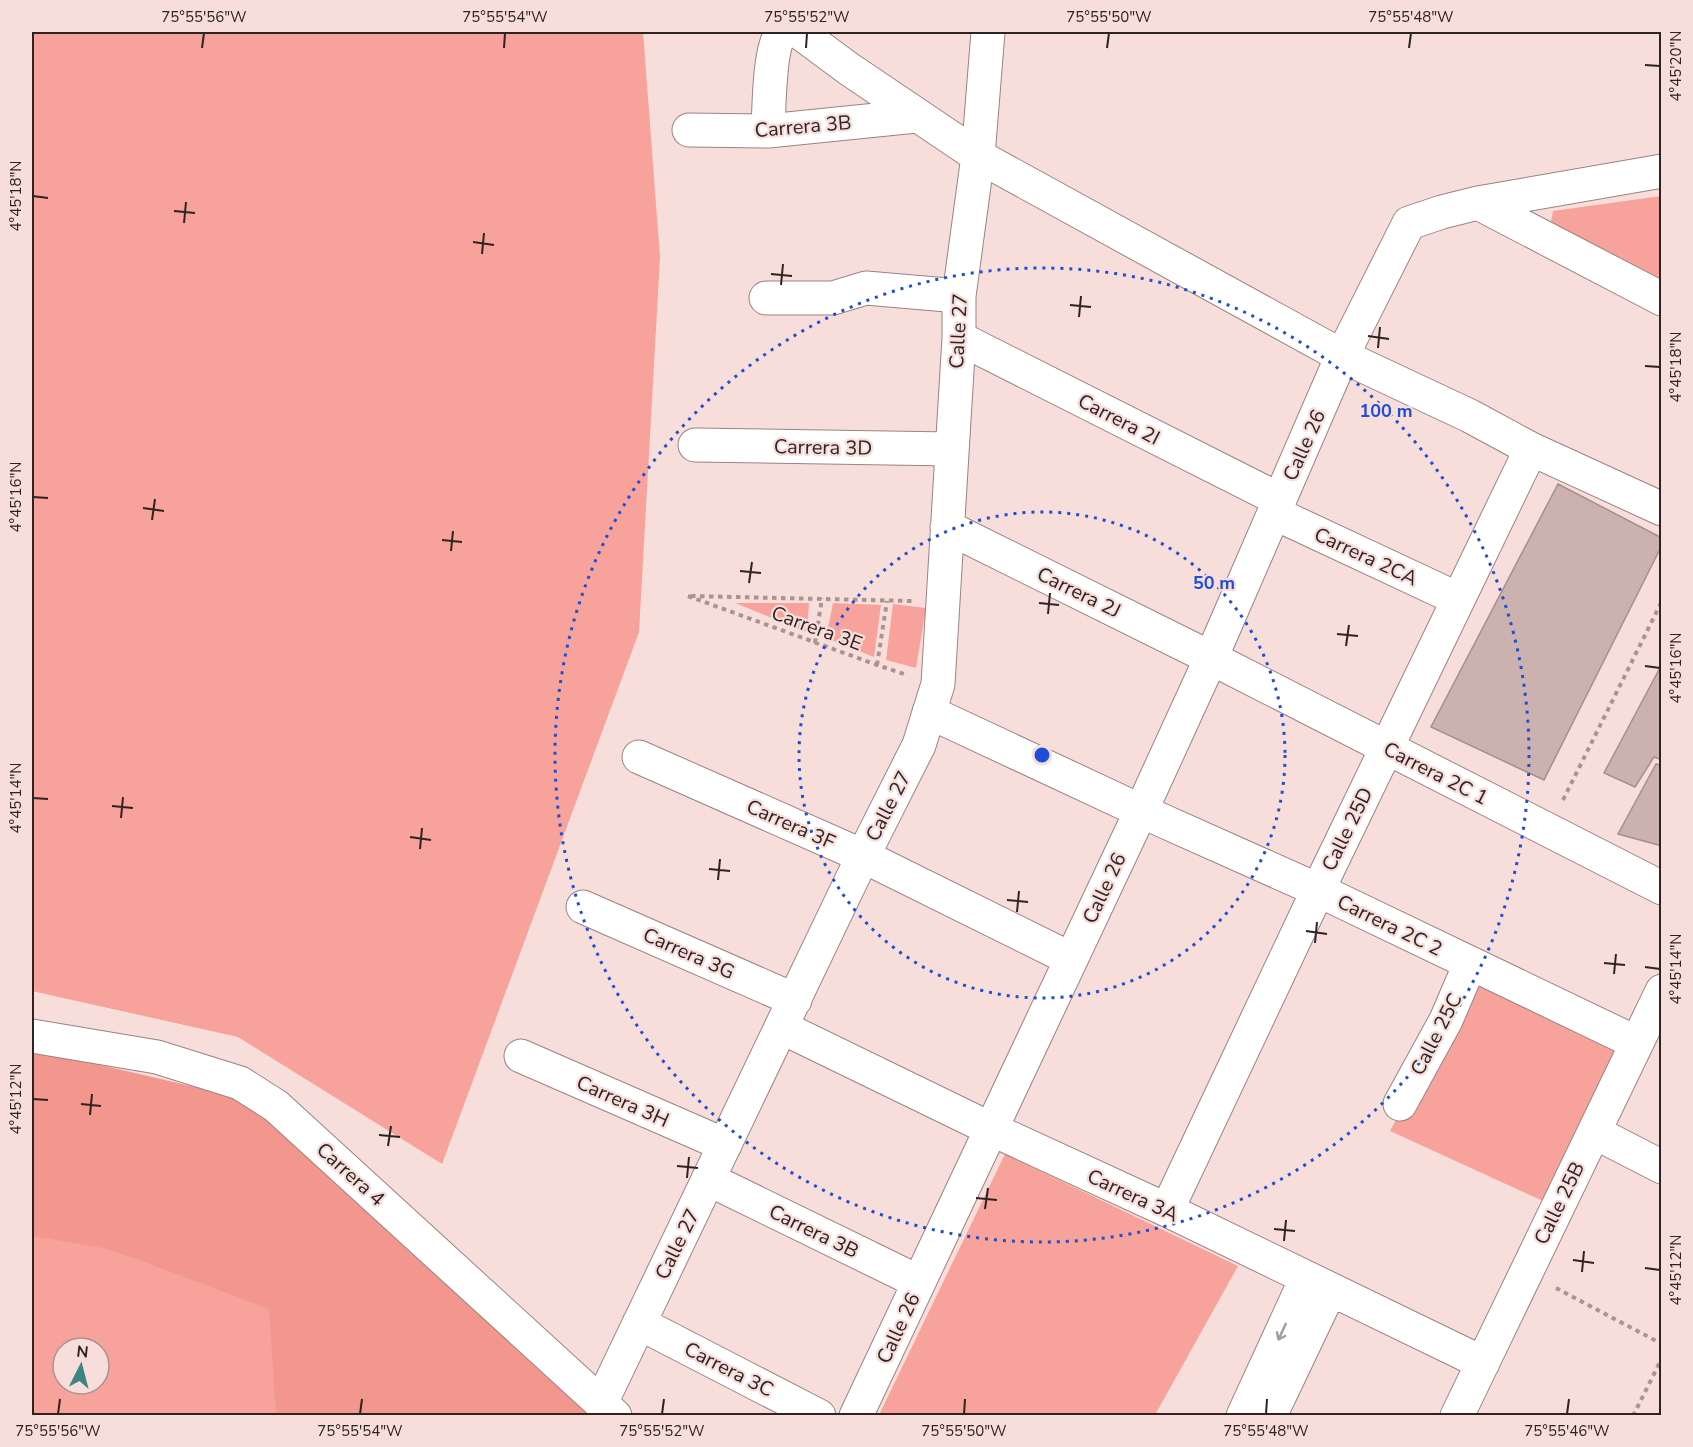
<svg xmlns="http://www.w3.org/2000/svg" width="1693" height="1447" font-family="'Nunito Sans',sans-serif">
<style>
.green{fill:#f7a29a;fill-rule:evenodd}
.forest{fill:#f3968d}
.building{fill:#cbb2af;stroke:#a68f8c;stroke-width:1.5}
.lines{fill:none;stroke-linecap:round;stroke-linejoin:round}
.minor-casing{stroke:#9a8381;stroke-width:35}
.major-casing{stroke:#9a8381;stroke-width:35}
.path{stroke:#a89593;stroke-width:4;stroke-dasharray:4.5 4.5;stroke-linecap:butt}
.minor{stroke:#fff;stroke-width:33}
.major{stroke:#fff;stroke-width:33}
.oneway{stroke:#a09c9c}
.ticks{fill:none;stroke:#2d2322;stroke-width:2}
.ring{fill:none;stroke:#1d4ed8;stroke-width:3;stroke-dasharray:3 6}
.labels{text-anchor:middle;stroke-width:4.5;stroke-linejoin:round;paint-order:stroke}
.street-label{font-size:20px;fill:#2d2322;stroke:#f7dedb}
.centre{fill:#1d4ed8;stroke:#f7dedb;stroke-width:3}
.ring-label{font-size:18px;text-anchor:middle;font-weight:bold;fill:#1d4ed8;stroke:#f7dedb;stroke-width:4.5;stroke-linejoin:round;paint-order:stroke}
.neatline{fill:none;stroke:#2d2322;stroke-width:2}
.ticks-label{font-size:15px;text-anchor:middle;fill:#2d2322}
</style>
<rect width="100%" height="100%" fill="#f7dedb"/>
<path class="green" d="M32 32H643L660 257 639 632 442 1164 238 1037 32 991Z
M1661 196V284L1550 227 1553 211Z
M735 603H809L807 632Z
M833 603 881 605 874 657 826 638Z
M893 604 926 608 916 668 886 660Z
M1474 972 1622 1045 1543 1201 1390 1131Z
M32 1049 610 1416H32ZM63 1348H99V1384H63Z
M1005 1154 1238 1266 1155 1415H879Z"/>
<path class="forest" d="M32 1049 276 1106 609 1415H276L269 1309 142 1261 103 1248 32 1236Z"/>
<path class="building" d="M1558 484 1662 538V545L1544 780 1431 727Z
M1662 664V760L1654 757 1635 787 1604 773Z
M1656 764 1662 765V846L1618 834Z"/>
<g class="lines">
<defs>
<path id="minor" d="M799 32 849 69 978 156 1342 356 1211 658 1141 811 856 1416
M689 130 768 131 916 116
M768 131C769 109 769 46 782 32
M1662 171 1478 203 1442 212 1409 223 1342 356 1470 416 1531 449 1662 509
M1478 203 1662 299
M766 298H833L866 288 959 296
M959 338 1280 500
M695 445 951 449
M1274 513 1458 599
M947 527 1211 658 1662 888
M929 712 1141 811 1318 890 1637 1043
M639 757 863 856 1071 959
M583 907 795 1000
M781 1027 991 1129 1167 1210 1483 1363
M521 1056 725 1145
M1400 1104 1446 1020 1470 964
M1594 1132 1662 1167
M708 1179 919 1282
M1167 1210 1318 890 1531 449
M639 1323 819 1416
M601 1403 863 856 919 745 938 684 959 338V296L978 156 988 32
M1243 1416 1306 1279
M1270 1416 1330 1290
M1457 1416 1662 991"/>
<path id="major" d="M32 1036 157 1057 240 1083 276 1106 615 1416"/>
</defs>
<use href="#minor" class="minor-casing"/>
<use href="#major" class="major-casing"/>
<path class="path" d="M688 596 877 665 907 675
M691 596 912 601
M815 643 822 598
M877 665 887 601
M1563 800 1662 601
M1556 1288 1662 1344
M1633 1416 1662 1358"/>
<use href="#minor" class="minor"/>
<use href="#major" class="major"/>
</g>
<defs><path id="oneway-shaft" d="M-6 0H5M1.5-3L5.5 0L1.5 3" fill="none" stroke-width="1.6" stroke-linecap="round" stroke-linejoin="round" transform="scale(1.5)"/></defs>
<use class="oneway" href="#oneway-shaft" transform="translate(1282 1332) rotate(115)"/>
<path class="ticks" d="M202 48 204 33M504 48 505 33M806 48 807 33M1107 48 1109 33M1409 48 1411 33M1645 65 1660 66M33 196 48 198M174 211 195 213M184 223 186 202M473 242 494 245M482 254 484 233M771 274 792 276M781 285 783 264M1070 305 1091 307M1079 317 1081 296M1368 336 1389 339M1378 348 1380 327M1645 366 1660 367M33 497 48 498M143 508 164 511M152 520 155 499M442 540 462 542M451 551 453 531M740 571 761 573M749 583 752 562M1039 603 1059 605M1048 614 1050 593M1337 634 1358 636M1346 646 1349 625M1645 666 1660 668M33 798 48 799M112 806 133 808M121 818 123 797M410 837 431 840M420 849 422 828M709 869 730 871M718 880 720 859M1007 900 1028 902M1017 912 1019 891M1306 931 1327 934M1315 943 1317 922M1604 963 1625 965M1645 967 1660 969M1614 974 1616 954M33 1099 48 1100M81 1104 101 1106M90 1115 92 1094M379 1135 400 1137M388 1146 391 1126M677 1166 698 1168M687 1178 689 1157M976 1198 997 1200M985 1209 988 1188M1274 1229 1295 1231M1284 1241 1286 1220M1573 1260 1594 1263M1645 1268 1660 1270M1582 1272 1584 1251M58 1414 60 1399M360 1414 362 1399M662 1414 664 1399M964 1414 965 1399M1266 1414 1267 1399M1567 1414 1569 1399"/>
<g class="ring">
<circle cx="1042" cy="755" r="243"/>
<circle cx="1042" cy="755" r="487"/>
</g>
<g class="labels">
<g class="street-label">
<text transform="translate(803 126) rotate(-5)" y="7">Carrera 3B</text>
<text transform="translate(958 331) rotate(-87)" y="7">Calle 27</text>
<text transform="translate(1119 419) rotate(27)" y="7">Carrera 2I</text>
<text transform="translate(1304 445) rotate(-66)" y="7">Calle 26</text>
<text transform="translate(823 447) rotate(1)" y="7">Carrera 3D</text>
<text transform="translate(1366 556) rotate(25)" y="7">Carrera 2CA</text>
<text transform="translate(1079 592) rotate(26)" y="7">Carrera 2J</text>
<text transform="translate(817 628) rotate(20)" y="7">Carrera 3E</text>
<text transform="translate(1436 773) rotate(27)" y="7">Carrera 2C 1</text>
<text transform="translate(888 806) rotate(-63)" y="7">Calle 27</text>
<text transform="translate(791 824) rotate(24)" y="7">Carrera 3F</text>
<text transform="translate(1347 829) rotate(-64)" y="7">Calle 25D</text>
<text transform="translate(1104 888) rotate(-65)" y="7">Calle 26</text>
<text transform="translate(1390 925) rotate(26)" y="7">Carrera 2C 2</text>
<text transform="translate(689 953) rotate(24)" y="7">Carrera 3G</text>
<text transform="translate(1436 1034) rotate(-63)" y="7">Calle 25C</text>
<text transform="translate(623 1101) rotate(24)" y="7">Carrera 3H</text>
<text transform="translate(351 1174) rotate(42)" y="7">Carrera 4</text>
<text transform="translate(1133 1195) rotate(25)" y="7">Carrera 3A</text>
<text transform="translate(1559 1203) rotate(-64)" y="7">Calle 25B</text>
<text transform="translate(814 1231) rotate(26)" y="7">Carrera 3B</text>
<text transform="translate(677 1244) rotate(-64)" y="7">Calle 27</text>
<text transform="translate(898 1328) rotate(-65)" y="7">Calle 26</text>
<text transform="translate(729 1369) rotate(27)" y="7">Carrera 3C</text>
</g>
</g>
<circle cx="1042" cy="755" r="9" class="centre"/>
<g class="ring-label">
<text x="1386" y="417">100 m</text>
<text x="1214" y="589">50 m</text>
</g>
<rect width="1693" height="1447" fill="none" stroke="#f7dedb" stroke-width="66"/>
<g transform="translate(81 1366) rotate(6)"><circle r="28" fill="#f7dedb" stroke="#a69391" stroke-width="1.5"/>
<path d="M0-4.5L10 22L0 15L-10 22Z" fill="#3c8482"/>
<text y="-9" font-size="16" font-weight="bold" text-anchor="middle" fill="#2d2322">N</text>
</g>
<rect x="33" y="33" width="1627" height="1381" class="neatline"/>
<g class="ticks-label">
<text x="204" y="22">75°55'56"W</text>
<text x="505" y="22">75°55'54"W</text>
<text x="807" y="22">75°55'52"W</text>
<text x="1109" y="22">75°55'50"W</text>
<text x="1411" y="22">75°55'48"W</text>
<text transform="translate(1676 66) rotate(-90)" y="5">4°45'20"N</text>
<text transform="translate(16 196) rotate(-90)" y="5">4°45'18"N</text>
<text transform="translate(1676 367) rotate(-90)" y="5">4°45'18"N</text>
<text transform="translate(16 497) rotate(-90)" y="5">4°45'16"N</text>
<text transform="translate(1676 668) rotate(-90)" y="5">4°45'16"N</text>
<text transform="translate(16 798) rotate(-90)" y="5">4°45'14"N</text>
<text transform="translate(1676 969) rotate(-90)" y="5">4°45'14"N</text>
<text transform="translate(16 1099) rotate(-90)" y="5">4°45'12"N</text>
<text transform="translate(1676 1270) rotate(-90)" y="5">4°45'12"N</text>
<text x="58" y="1436">75°55'56"W</text>
<text x="360" y="1436">75°55'54"W</text>
<text x="662" y="1436">75°55'52"W</text>
<text x="964" y="1436">75°55'50"W</text>
<text x="1266" y="1436">75°55'48"W</text>
<text x="1567" y="1436">75°55'46"W</text>
</g>
</svg>
